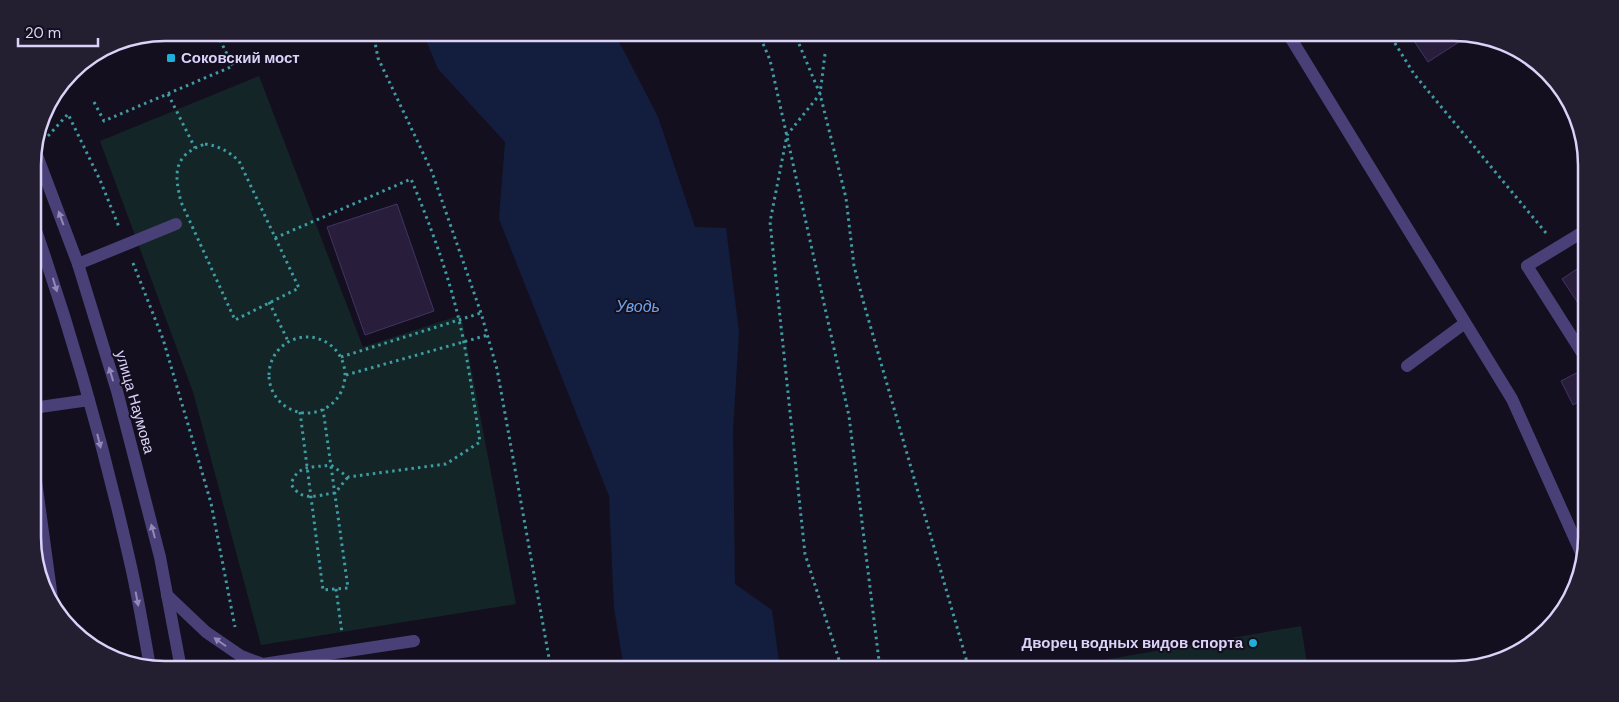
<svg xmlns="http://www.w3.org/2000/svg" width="1619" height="702" font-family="'DM Sans',sans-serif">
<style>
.green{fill:#132527}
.water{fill:#131e3e}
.building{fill:#281e3c;stroke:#433365}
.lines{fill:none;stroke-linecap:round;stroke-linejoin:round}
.path{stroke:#3e9ca2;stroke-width:3;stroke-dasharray:2.5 4;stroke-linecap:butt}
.service{stroke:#494077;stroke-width:12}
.minor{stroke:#494077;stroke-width:12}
.tertiary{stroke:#494077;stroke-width:12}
.oneway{fill:#9289b8}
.poi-dot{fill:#1eb0d9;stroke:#140f1e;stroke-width:2}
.labels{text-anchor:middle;stroke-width:4;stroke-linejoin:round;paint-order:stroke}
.poi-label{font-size:15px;font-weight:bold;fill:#dbd2f9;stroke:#140f1e;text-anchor:start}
.street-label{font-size:15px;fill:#dbd2f9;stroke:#140f1e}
.water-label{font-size:16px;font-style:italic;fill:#6ea2eb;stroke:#140f1e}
.rim{fill:none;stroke:#dbd2f9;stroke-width:2.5}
</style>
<rect width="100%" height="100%" fill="#140f1e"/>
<path class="green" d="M259 76 363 347 461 315 516 604 261 645 193 392 100 141Z
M1301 626 1308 669H1104L1103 660Z"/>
<path class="water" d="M423 33H613L624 51 658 117 695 227 726 228 739 332 733 431 735 584 772 610 780 669H624L614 608 609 496 499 219 505 142 438 69Z"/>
<path class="building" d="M1408 32H1453L1459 42 1428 62Z
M397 204 434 311 365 335 327 227Z
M1586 263V315L1562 279Z
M1584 369 1586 372V398L1573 405 1561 381Z"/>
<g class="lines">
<path class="path" d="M373 32 378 58 432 172 481 313 497 369 551 669
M758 32 770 60 849 416 880 669
M794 32 820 94 846 198 854 266 864 304 969 669
M1388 32 1414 74 1546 233
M825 54 820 94 787 135 770 222 805 554 842 669
M168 94 195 148
M94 102 104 121 233 66 216 32
M48 136 68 114 100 180 119 227
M205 144C219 146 228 151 239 161L299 288 235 320 181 202C174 173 173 155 205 144Z
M275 238 411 179C433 231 453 287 464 343 470 376 475 409 480 442L446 464 348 477 331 465C312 468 298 464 291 484 302 503 316 495 335 493L348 477
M133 263 163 339 211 503 235 627
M269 302 288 341
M269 375a38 38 0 1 1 76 0a38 38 0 1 1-76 0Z
M341 357 481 313
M346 375 488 335
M300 412 323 590 348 588 323 409
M336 589 342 633"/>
<path class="service" d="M827 34 829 32
M78 264 176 224
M1527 266 1586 230
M1407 366 1465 323
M33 408 89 400
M33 459 52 598
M167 595 206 632 241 656 260 663
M229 669 414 641"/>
<path class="minor" d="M1287 32 1512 399 1583 557
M1527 266 1586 359"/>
<path class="tertiary" d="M35 150 78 264 117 391 160 557 181 669
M33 222C72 333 104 447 130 562 138 597 144 632 150 667"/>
</g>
<defs><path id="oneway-solid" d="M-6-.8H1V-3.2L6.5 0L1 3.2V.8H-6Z" transform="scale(1.25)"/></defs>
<g class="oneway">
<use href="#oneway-solid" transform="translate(61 218) rotate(-110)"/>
<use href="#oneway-solid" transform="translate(55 285) rotate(73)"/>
<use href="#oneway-solid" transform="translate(111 374) rotate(-107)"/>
<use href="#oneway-solid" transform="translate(99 441) rotate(76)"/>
<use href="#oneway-solid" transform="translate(153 531) rotate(-105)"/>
<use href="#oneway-solid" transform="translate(137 599) rotate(79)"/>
<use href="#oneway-solid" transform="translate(220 642) rotate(-145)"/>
</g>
<g class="poi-dot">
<rect x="166" y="53" width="10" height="10" rx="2.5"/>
<circle cx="1253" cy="643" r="5"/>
</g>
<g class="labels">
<g class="poi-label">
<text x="181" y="63">Соковский мост</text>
<text x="1243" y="648" text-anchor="end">Дворец водных видов спорта</text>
</g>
<g class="street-label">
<text transform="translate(135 402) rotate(74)" y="5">улица Наумова</text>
</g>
<g class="water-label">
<text x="638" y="312">Уводь</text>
</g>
</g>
<path d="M0 0H1619V702H0ZM165 41H1454A124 124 0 0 1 1578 165V537A124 124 0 0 1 1454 661H165A124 124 0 0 1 41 537V165A124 124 0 0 1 165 41Z" fill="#241f30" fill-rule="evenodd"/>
<path class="rim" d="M165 41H1454A124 124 0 0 1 1578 165V537A124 124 0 0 1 1454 661H165A124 124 0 0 1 41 537V165A124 124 0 0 1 165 41Z"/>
<path d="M18 38v8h80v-8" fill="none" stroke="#dbd2f9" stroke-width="2.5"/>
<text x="25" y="38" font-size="15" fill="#dbd2f9" stroke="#140f1e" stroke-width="4" paint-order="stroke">20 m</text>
</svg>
